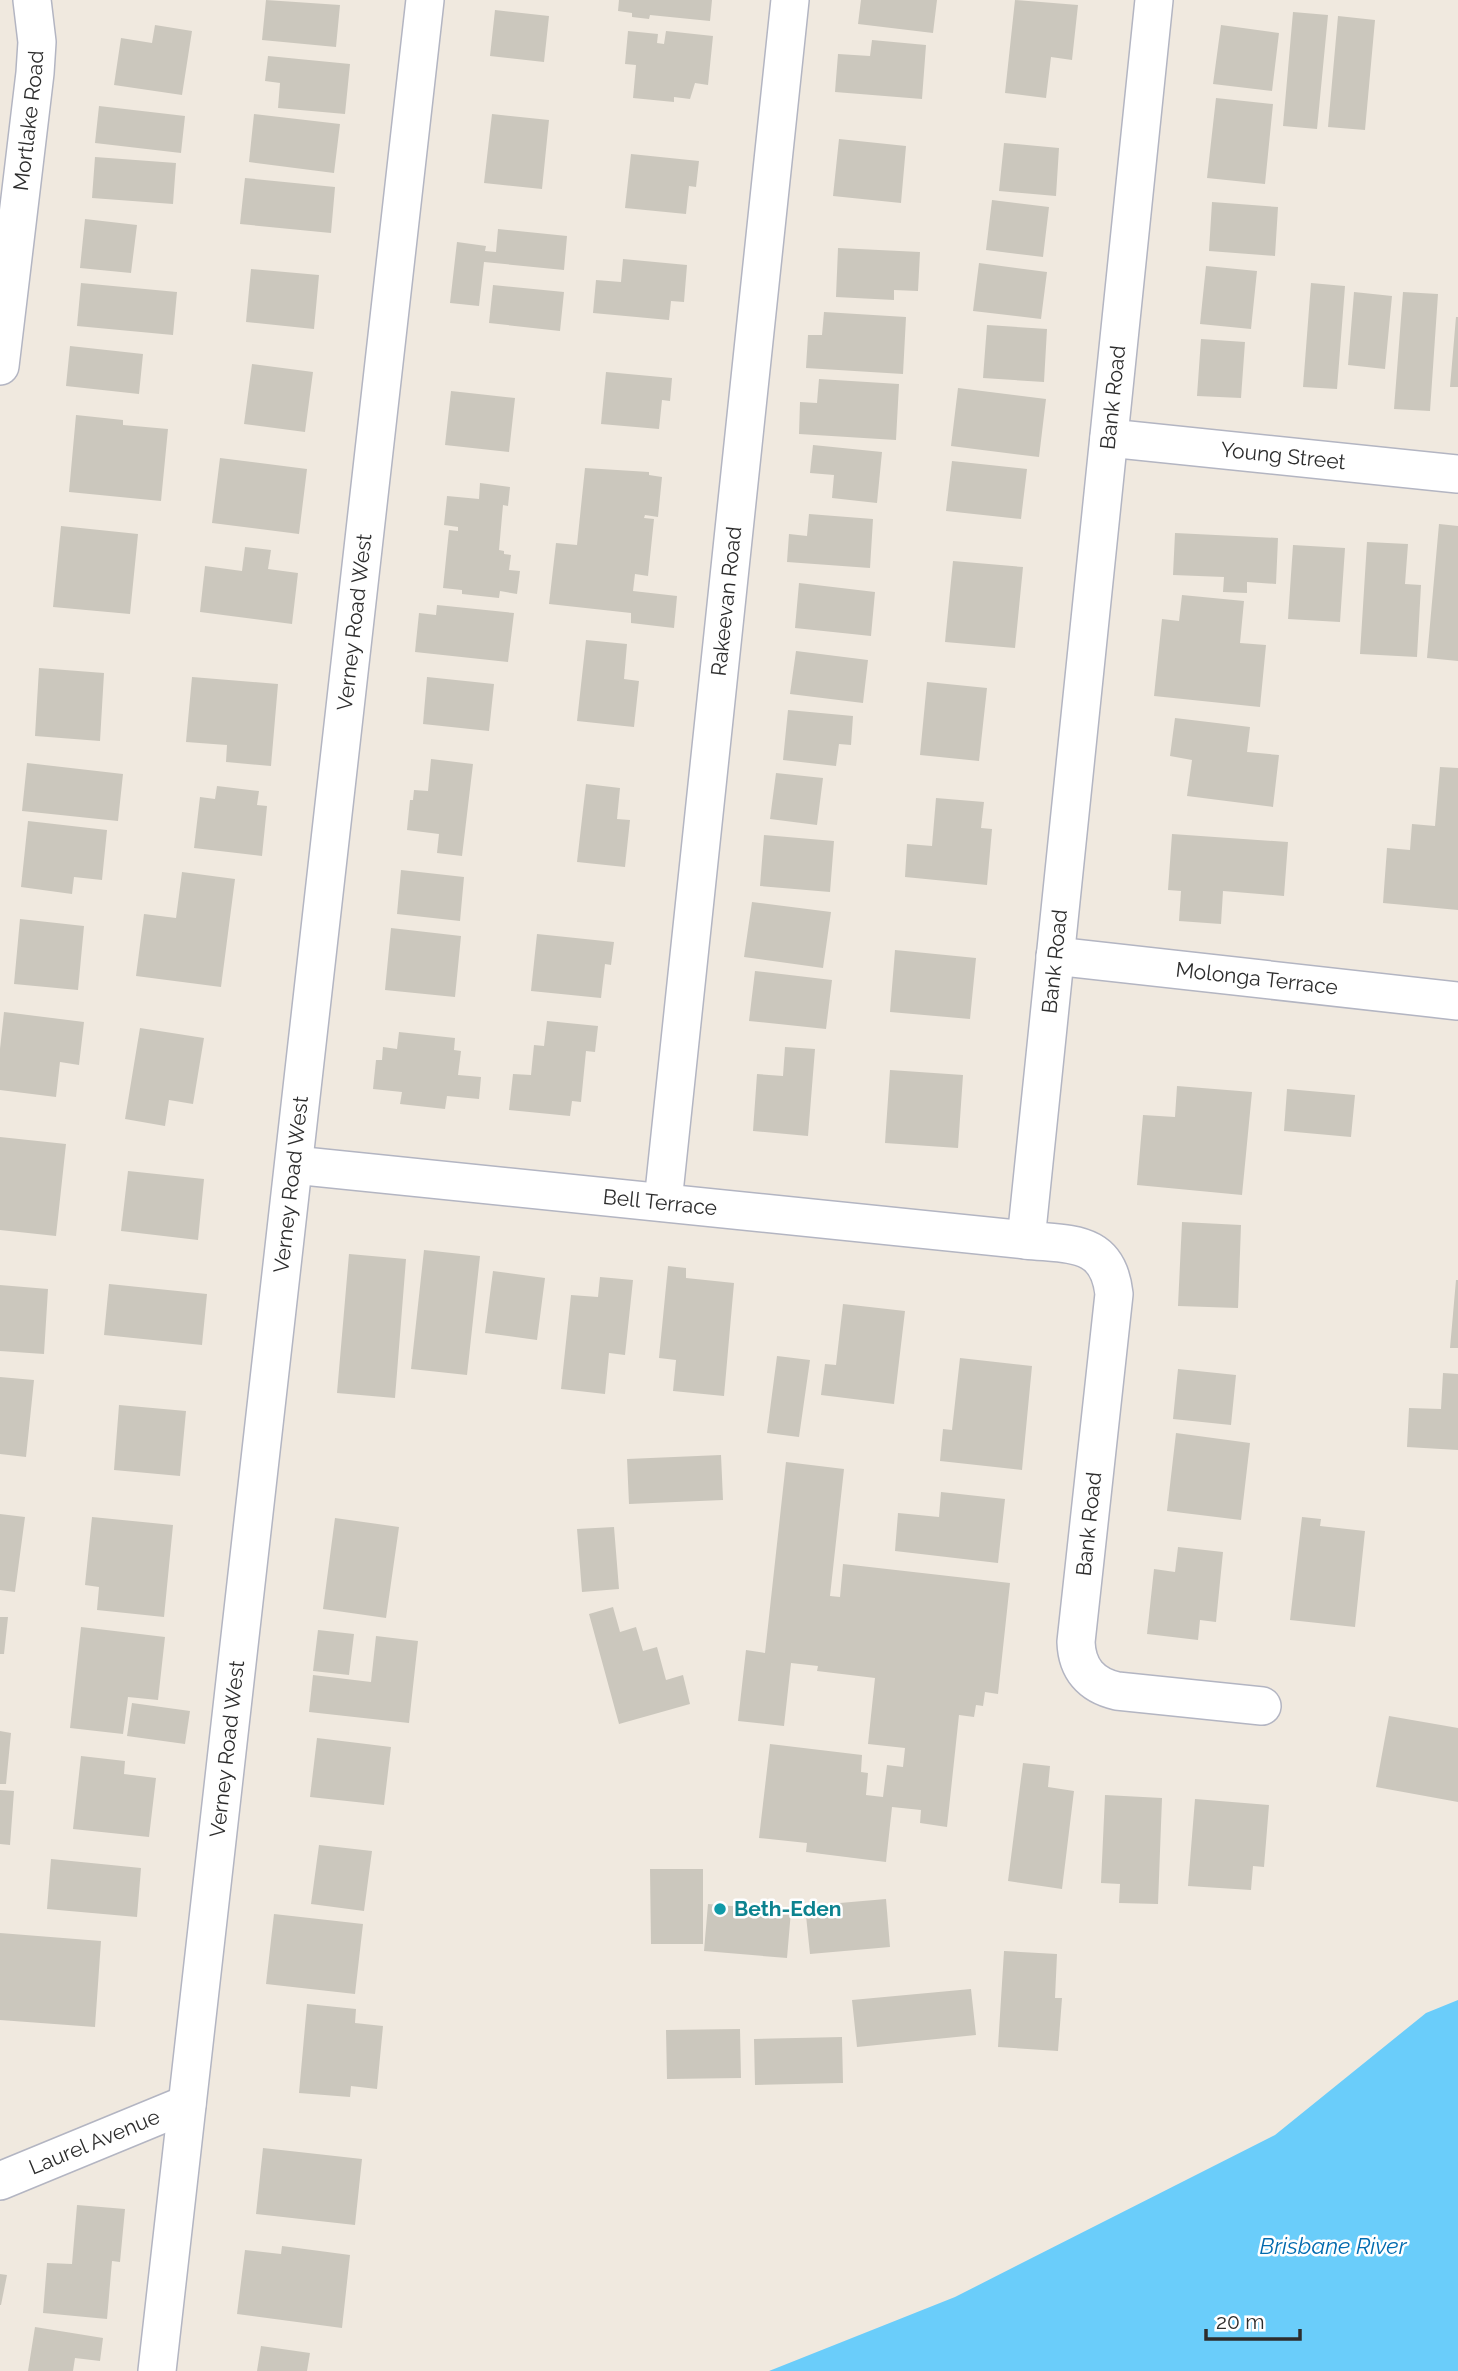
<svg xmlns="http://www.w3.org/2000/svg" width="1458" height="2371" font-family="Raleway,sans-serif">
<style>
.water{fill:#6acdfa}
.building{fill:#cbc7bd}
.lines{fill:none;stroke-linecap:round;stroke-linejoin:round}
.minor-casing{stroke:#b3b5c2;stroke-width:40}
.minor{stroke:#fff;stroke-width:37}
.culture-dot{fill:#0f9aa8;stroke:#fff;stroke-width:2.5}
.labels{text-anchor:middle;stroke-width:5;stroke-linejoin:round;paint-order:stroke}
.street-label{font-size:21px;fill:#2d2d2d;stroke:#fff}
.culture-label{font-size:21px;font-weight:bold;fill:#0d838f;stroke:#fff;text-anchor:start}
.water-label{font-size:23px;font-style:italic;fill:#016aae;stroke:#fff}
</style>
<rect width="100%" height="100%" fill="#f0e9df"/>
<path class="water" d="M1458 2000V2371H769L955 2297 1275 2135 1426 2013Z"/>
<path class="building" d="M266 0 340 5 336 47 262 40Z
M619 0H712L710 21 650 15 649 19 632 17V13L618 11Z
M861 0H937L933 33 858 24Z
M1015 0 1078 5 1072 60 1051 57 1046 98 1005 93Z
M495 10 549 16 544 62 490 56Z
M1293 12 1328 15 1317 129 1283 126Z
M1338 16 1375 20 1365 130 1328 127Z
M155 25 192 31 182 95 114 85 121 38 152 43Z
M1221 25 1279 33 1272 91 1213 84Z
M628 31 658 34 657 43 664 44 666 31 713 36 708 85 695 83 690 99 674 97V102L633 98 636 65 625 64Z
M872 40 926 45 922 99 835 92 838 54 870 56Z
M268 56 350 64 345 114 278 108 280 83 265 81Z
M1216 98 1273 104 1265 184 1207 178Z
M99 106 185 116 181 153 95 143Z
M254 114 340 124 334 173 249 162Z
M492 114 549 120 542 189 484 183Z
M839 139 906 146 901 203 833 196Z
M1004 143 1059 148 1056 196 999 191Z
M631 154 699 161 696 187 689 186 686 214 625 208Z
M95 157 176 163 173 204 92 198Z
M245 178 335 187 331 233 240 224Z
M992 200 1049 207 1043 257 986 250Z
M1212 202 1278 207 1275 256 1209 251Z
M85 219 137 225 131 273 80 268Z
M498 229 567 236 564 270 484 262 479 306 450 303 457 242 486 246 485 251 496 252Z
M838 248 920 252 918 291 894 290V300L836 297Z
M623 259 687 265 684 302 671 301 669 320 593 313 596 280 621 282Z
M979 263 1047 272 1041 319 973 311Z
M1206 266 1257 271 1251 329 1200 324Z
M251 269 319 275 314 329 246 322Z
M81 283 177 292 173 335 77 326Z
M1311 283 1345 286 1337 389 1303 387Z
M493 285 564 292 560 331 489 323Z
M1354 292 1392 296 1385 369 1348 365Z
M1403 292 1438 294 1430 411 1394 409Z
M824 312 906 317 903 374 806 368 808 335H822Z
M1456 317H1458V387H1450Z
M987 325 1047 329 1044 382 983 378Z
M1201 339 1245 342 1241 398 1197 396Z
M70 346 143 354 139 394 66 386Z
M252 364 313 372 305 432 244 424Z
M606 372 672 378 670 401 662 400 659 429 601 424Z
M819 379 899 384 896 440 799 434 800 402 817 403Z
M958 388 1046 399 1039 457 951 446Z
M451 391 515 398 509 452 445 445Z
M76 415 123 420V425L168 429 161 501 69 492Z
M813 445 882 452 877 503 832 498 834 475 810 473Z
M220 458 307 469 299 534 212 523Z
M952 461 1027 469 1021 519 946 511Z
M585 468 649 472V475L662 477 658 517 645 515 644 518 654 519 648 576 635 574 633 591 677 596 674 628 631 623V613L549 604 556 543 577 545Z
M480 483 510 487 508 506 503 505 499 550 504 551V554L511 555 509 570 520 571 517 594 500 591 499 598 462 594V590L443 588 449 530 458 531V527L444 525 447 496 479 499Z
M809 514 873 519 870 568 787 562 789 534 807 536Z
M1439 524 1458 526V661L1427 658Z
M61 526 138 534 130 614 53 607Z
M1175 533 1278 538 1276 584 1247 582V593L1223 592 1224 577 1173 575Z
M1367 542 1408 544 1405 584 1421 585 1417 657 1360 654Z
M1293 545 1345 548 1340 622 1288 619Z
M245 547 271 550 268 569 298 573 292 624 200 612 205 566 242 571Z
M953 561 1023 567 1015 648 945 642Z
M799 583 875 592 871 636 795 628Z
M1182 595 1244 601 1240 643 1266 645 1260 707 1154 696 1162 619 1179 621Z
M437 605 514 613 508 662 415 652 419 613 436 615Z
M586 640 627 644 624 679 639 681 634 727 577 721Z
M796 651 868 660 863 703 790 694Z
M39 668 104 673 100 741 35 736Z
M192 677 278 684 271 766 226 762 227 745 186 742Z
M427 677 494 684 489 731 423 724Z
M927 682 987 688 979 761 920 755Z
M788 710 853 716 851 745 839 744 836 766 783 760Z
M1175 718 1250 727 1247 752 1279 755 1273 807 1187 796 1192 760 1170 756Z
M431 759 473 764 462 856 437 853 439 834 407 830 410 800H413L414 790 428 791Z
M27 763 123 774 118 821 22 811Z
M1440 767 1458 768V910L1383 903 1387 848 1410 850 1412 824 1435 826Z
M776 773 823 778 817 825 770 819Z
M586 784 620 788 617 819 630 820 625 867 577 862Z
M217 786 259 791 257 805 267 806 262 856 194 848 200 797 215 799Z
M936 798 984 802 981 828 992 829 987 885 905 877 907 844 932 846Z
M28 821 107 830 102 880 74 877 72 894 21 887Z
M1172 834 1288 842 1284 896 1223 891 1221 924 1179 921 1181 891 1168 890Z
M764 835 834 841 830 892 760 886Z
M401 870 464 877 460 921 397 914Z
M182 872 235 879 221 987 136 976 144 914 176 918Z
M752 902 831 912 823 968 744 957Z
M20 919 84 926 78 990 14 984Z
M391 928 461 936 455 997 385 990Z
M537 934 614 942 611 965 605 964 601 998 531 991Z
M895 950 976 958 970 1019 890 1012Z
M755 971 832 980 826 1029 749 1021Z
M4 1012 84 1022 79 1065 60 1062 56 1097 0 1090V1049Z
M547 1021 598 1026 595 1052 586 1051 581 1102 572 1101 570 1116 509 1110 513 1074 531 1075 534 1045 544 1046Z
M140 1028 204 1038 193 1104 169 1100 165 1126 125 1119Z
M399 1032 455 1038 454 1050 461 1051 458 1075 481 1077 479 1099 447 1096 445 1109 400 1104 402 1092 373 1089 376 1060H382L383 1047 397 1049Z
M785 1047 815 1049 808 1136 753 1131 757 1074 783 1076Z
M890 1070 963 1075 958 1148 885 1143Z
M1177 1086 1252 1092 1242 1195 1137 1185 1143 1115 1175 1117Z
M1287 1089 1355 1095 1351 1137 1284 1131Z
M0 1137 66 1144 56 1236 0 1230Z
M128 1171 204 1179 198 1240 121 1231Z
M1182 1222 1241 1225 1238 1308 1178 1306Z
M424 1250 480 1256 467 1375 411 1369Z
M349 1254 406 1259 395 1398 337 1393Z
M668 1266 686 1268V1278L734 1283 724 1396 673 1391 676 1360 659 1358Z
M493 1271 545 1278 537 1340 485 1333Z
M600 1277 633 1280 625 1355 609 1353 605 1394 561 1389 571 1295 598 1297Z
M1456 1280H1458V1348H1450Z
M109 1284 207 1294 202 1345 104 1335Z
M0 1285 48 1289 44 1354 0 1351Z
M843 1304 905 1311 894 1404 821 1395 825 1364 836 1365Z
M777 1356 810 1360 799 1437 767 1433Z
M960 1358 1032 1366 1022 1470 940 1461 943 1429 952 1430Z
M1178 1369 1236 1375 1231 1425 1173 1419Z
M1443 1373 1458 1374V1450L1407 1447 1409 1408 1441 1409Z
M0 1377 34 1380 26 1457 0 1454Z
M119 1405 186 1411 180 1476 114 1470Z
M1176 1433 1250 1443 1241 1520 1167 1511Z
M721 1455 723 1500 629 1504 627 1459Z
M786 1462 844 1469 830 1596 840 1597 843 1564 1010 1583 998 1694 985 1692 983 1706 976 1705 974 1717 959 1715 947 1827 920 1823 921 1810 892 1807 886 1862 806 1852 807 1843 759 1838 770 1744 862 1755 861 1772 868 1773 866 1795 883 1797 887 1765 903 1767 905 1748 868 1744 875 1678 817 1671 818 1666 791 1663 784 1726 738 1721 746 1650 765 1653Z
M941 1492 1005 1499 998 1563 895 1551 898 1513 939 1517Z
M0 1514 25 1517 15 1592 0 1590Z
M92 1517 173 1525 164 1617 97 1610 99 1587 85 1585Z
M1302 1517 1321 1519 1320 1526 1365 1531 1355 1627 1290 1620Z
M335 1518 399 1527 386 1618 323 1609Z
M614 1527 619 1589 582 1592 577 1529Z
M1178 1547 1223 1552 1216 1622 1200 1620 1198 1640 1147 1634 1154 1569 1175 1572Z
M613 1607 620 1632 636 1627 643 1651 657 1647 666 1680 683 1675 690 1704 619 1724 589 1614Z
M0 1617H8L4 1654H0Z
M81 1627 165 1637 158 1700 128 1697 123 1734 70 1728Z
M318 1630 354 1634 349 1675 313 1671Z
M376 1636 418 1641 409 1723 309 1712 313 1675 371 1682Z
M132 1703 190 1711 185 1744 127 1736Z
M1389 1716 1458 1728V1802L1376 1787Z
M0 1731 11 1733 6 1784H0Z
M317 1738 391 1747 384 1805 310 1797Z
M81 1756 125 1761 124 1774 156 1778 149 1837 73 1829Z
M1023 1763 1050 1766 1048 1787 1074 1791 1062 1889 1008 1881Z
M0 1790 14 1791 10 1845 0 1844Z
M1105 1795 1162 1798 1158 1904 1119 1903 1120 1884 1101 1883Z
M1195 1799 1269 1805 1264 1867 1253 1866 1251 1890 1188 1886Z
M319 1845 372 1851 364 1911 311 1904Z
M51 1859 141 1868 137 1917 47 1909Z
M650 1869H703V1944H651Z
M886 1899 890 1947 810 1954 805 1906Z
M708 1904 791 1911 787 1958 704 1951Z
M274 1914 363 1924 355 1994 266 1984Z
M0 1933 101 1941 95 2027 0 2020Z
M1004 1951 1057 1954 1055 1998H1062L1058 2051 998 2047Z
M971 1989 976 2035 857 2047 852 2000Z
M307 2004 356 2009 355 2023 383 2026 377 2089 351 2086 350 2097 299 2093Z
M740 2029 741 2078 667 2079 666 2030Z
M842 2037 843 2083 755 2085 754 2039Z
M263 2148 362 2159 355 2225 256 2214Z
M77 2205 125 2209 120 2262 112 2261 107 2319 43 2313 47 2263 72 2264Z
M282 2246 350 2255 342 2328 237 2314 245 2250 281 2254Z
M0 2274 7 2275 1 2305H0Z
M35 2327 103 2338 100 2361 75 2358 73 2371H28Z
M261 2346 310 2353 307 2371H257Z"/>
<g class="lines">
<defs>
<g id="minor">
<path id="s1" d="M0 366 35 73 37 42 32 0"/>
<path id="s2" d="M1109 438 1458 474"/>
<path id="s3" d="M1055 956 1458 1001"/>
<path id="s4" d="M294 1165 1026 1240C1070 1245 1108 1239 1114 1294L1076 1642C1077 1669 1091 1685 1117 1691L1262 1706"/>
<path id="s5" d="M663 1202 790 0"/>
<path id="s6" d="M1026 1240 1154 0"/>
<path id="s7" d="M0 2181 187 2104"/>
<path id="s8" d="M157 2371 425 0"/>
</g>
</defs>
<use href="#minor" class="minor-casing"/>
<use href="#minor" class="minor"/>
</g>
<circle class="culture-dot" cx="720" cy="1909" r="7"/>
<g class="labels">
<g class="street-label">
<text dy="7" stroke="none"><textPath href="#s1" startOffset="247">Mortlake Road</textPath></text>
<text dy="7" stroke="none"><textPath href="#s6" startOffset="847">Bank Road</textPath></text>
<text dy="7" stroke="none"><textPath href="#s2" startOffset="175">Young Street</textPath></text>
<text dy="7" stroke="none"><textPath href="#s5" startOffset="604">Rakeevan Road</textPath></text>
<text dy="7" stroke="none"><textPath href="#s8" startOffset="1760">Verney Road West</textPath></text>
<text dy="7" stroke="none"><textPath href="#s6" startOffset="280">Bank Road</textPath></text>
<text dy="7" stroke="none"><textPath href="#s3" startOffset="203">Molonga Terrace</textPath></text>
<text dy="7" stroke="none"><textPath href="#s8" startOffset="1194">Verney Road West</textPath></text>
<text dy="7" stroke="none"><textPath href="#s4" startOffset="368">Bell Terrace</textPath></text>
<text transform="translate(1089 1524) rotate(-84)" y="7">Bank Road</text>
<text dy="7" stroke="none"><textPath href="#s8" startOffset="626">Verney Road West</textPath></text>
<text dy="7" stroke="none"><textPath href="#s7" startOffset="102">Laurel Avenue</textPath></text>
</g>
<g class="culture-label">
<text x="734" y="1916">Beth-Eden</text>
</g>
<g class="water-label">
<text x="1333" y="2254">Brisbane River</text>
</g>
</g>
<path d="M1206 2329v10h94v-10" fill="none" stroke="#2d2d2d" stroke-width="3.5"/>
<text x="1216" y="2329" font-size="21" fill="#2d2d2d" stroke="#ffffff" stroke-width="5" paint-order="stroke">20 m</text>
</svg>
